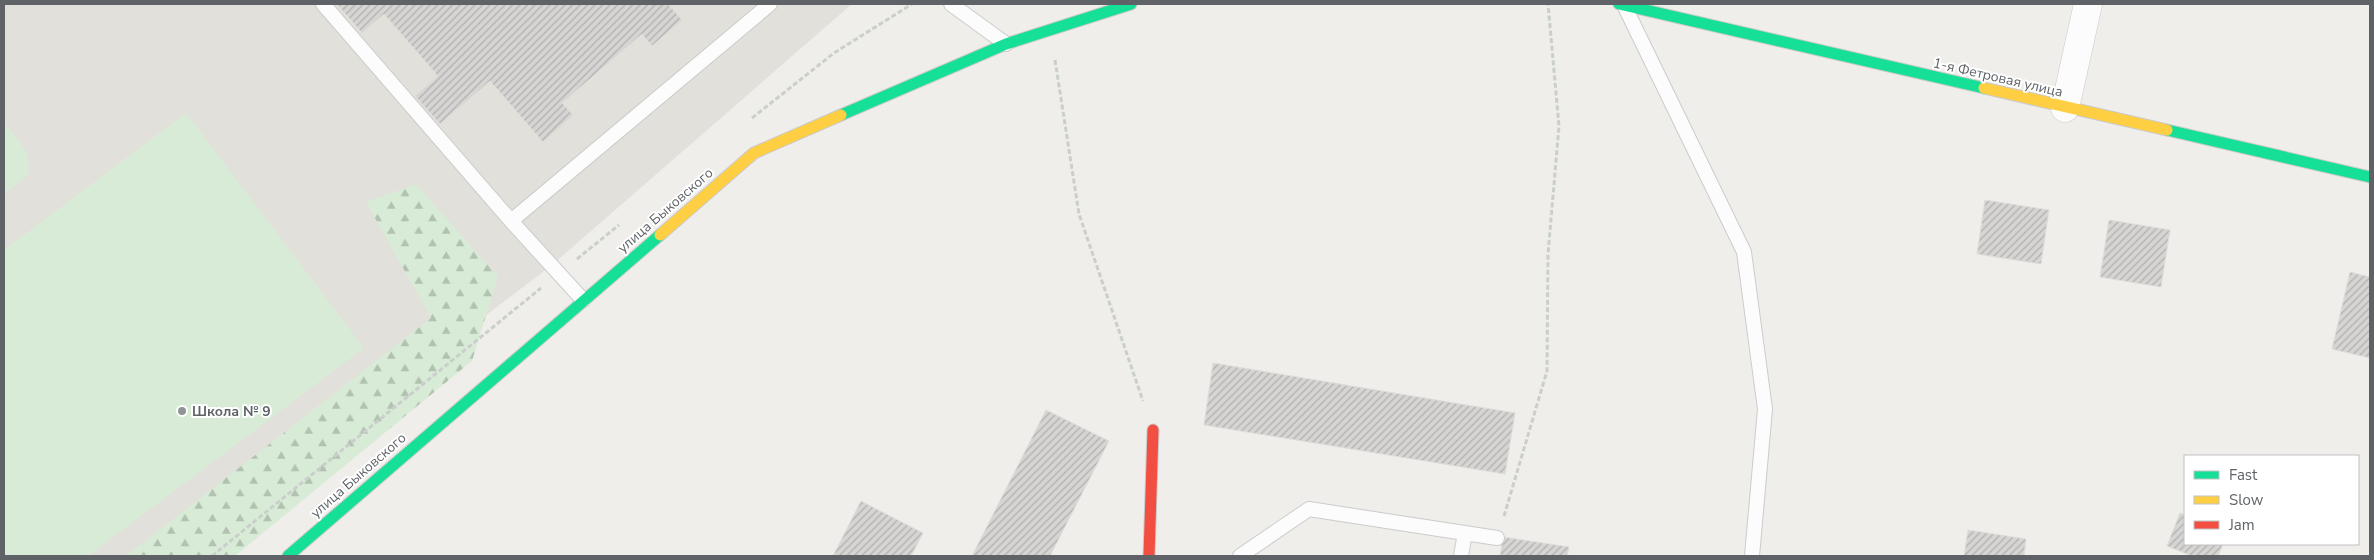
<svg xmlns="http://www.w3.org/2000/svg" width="2374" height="560" font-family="'Nunito Sans',sans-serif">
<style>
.education{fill:#e2e0da}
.forest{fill:url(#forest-firs)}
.pitch{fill:#d8ebd6}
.building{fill:url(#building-hatch);stroke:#deddd9}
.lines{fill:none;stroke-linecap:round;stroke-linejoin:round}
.lane-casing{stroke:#cbcccc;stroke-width:16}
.street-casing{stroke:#cbcccc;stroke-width:29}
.fast-casing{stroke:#cacacb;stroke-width:13}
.slow-casing{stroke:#cacacb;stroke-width:13}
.jam-casing{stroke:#cacacb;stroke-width:13}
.path{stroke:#cacfcc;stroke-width:3;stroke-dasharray:5 2.5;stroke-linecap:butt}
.lane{stroke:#fdfcfc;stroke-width:14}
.street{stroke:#fdfcfc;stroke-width:28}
.fast{stroke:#16e098;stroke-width:11}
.slow{stroke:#ffcf43;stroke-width:11}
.jam{stroke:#f24e42;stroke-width:11}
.poi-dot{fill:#919496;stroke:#fff;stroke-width:2}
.labels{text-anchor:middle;stroke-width:4;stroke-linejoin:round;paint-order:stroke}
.street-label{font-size:14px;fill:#5f6368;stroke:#fff}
.poi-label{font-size:14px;font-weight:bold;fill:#5f6368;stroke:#fff;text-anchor:start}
</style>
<defs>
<pattern id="forest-firs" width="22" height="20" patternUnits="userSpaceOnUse" patternTransform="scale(1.25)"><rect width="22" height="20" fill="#d8ebd6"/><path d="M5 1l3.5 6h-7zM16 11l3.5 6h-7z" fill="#b2c2b1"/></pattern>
<pattern id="building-hatch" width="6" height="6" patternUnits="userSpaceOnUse" patternTransform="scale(1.25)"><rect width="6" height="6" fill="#d6d5d3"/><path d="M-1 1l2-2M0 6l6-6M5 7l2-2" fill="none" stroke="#b1b0af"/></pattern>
</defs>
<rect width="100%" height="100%" fill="#efeeea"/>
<path class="education" d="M4 4H852L552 265 170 556H4Z"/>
<path class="forest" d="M416 184 498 277 472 361 235 556H126L431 318 366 202Z"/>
<path class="pitch" d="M186 113 364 348 88 556H4V250Z
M4 123C19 141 31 150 28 175L4 194Z"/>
<path class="building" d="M337 4H668L682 20 652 46 642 34 562 103 573 115 543 142 490 81 440 124 415 96 438 76 384 14 362 33Z
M1985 200 2049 210 2041 264 1977 254Z
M2109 220 2170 230 2161 287 2100 277Z
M2350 272 2370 277V358L2332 349Z
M1213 363 1515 413 1505 474 1204 425Z
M1046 410 1109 441 1050 556H972Z
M861 501 923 533 911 556H833Z
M2180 513 2185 515V544H2223L2218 556H2192L2167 546Z
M1968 530 2026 539 2024 556H1964Z
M1503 537 1569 547 1567 556H1500Z"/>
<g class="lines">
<defs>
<path id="lane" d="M323 4 511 221 583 300
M951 4 1006 44
M1624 5 1744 252 1765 409 1752 556
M511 221 770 4
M1240 556 1309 509 1497 538
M1461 556 1465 533"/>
<path id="street" d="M2065 108 2088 4"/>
<path id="fast" d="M1619 4 1984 88
M841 115 1006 44 1131 4
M2167 130 2370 177
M288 556 660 235"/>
<path id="slow" d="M1984 88 2167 130
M660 235 754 153 841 115"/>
<path id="jam" d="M1149 556 1153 430"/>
</defs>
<use href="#lane" class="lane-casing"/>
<use href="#street" class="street-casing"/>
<use href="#fast" class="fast-casing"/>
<use href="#slow" class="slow-casing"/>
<use href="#jam" class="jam-casing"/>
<path class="path" d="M1055 60 1079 214 1143 401
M752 118 834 53 912 4
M577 259 619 225
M1504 516 1547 371 1548 254 1559 126 1548 4
M212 556 541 288"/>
<use href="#lane" class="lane"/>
<use href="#street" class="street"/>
<use href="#fast" class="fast"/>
<use href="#slow" class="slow"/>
<use href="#jam" class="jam"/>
</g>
<circle class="poi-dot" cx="182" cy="411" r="5"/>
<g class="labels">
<g class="street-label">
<text transform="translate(1998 77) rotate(13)" y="5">1-я Фетровая улица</text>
<text transform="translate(665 210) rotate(-41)" y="5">улица Быковского</text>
<text transform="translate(358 475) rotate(-41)" y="5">улица Быковского</text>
</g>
<g class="poi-label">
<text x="192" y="416">Школа № 9</text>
</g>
</g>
<rect width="2374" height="560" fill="none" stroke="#5f6368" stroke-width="10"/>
<rect x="2184" y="455" width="175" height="90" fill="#ffffff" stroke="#bfc1c3"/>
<rect x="2194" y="471" width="25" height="8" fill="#16e098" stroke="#bfc1c3"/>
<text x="2229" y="480" font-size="15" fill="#5f6368">Fast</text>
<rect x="2194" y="496" width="25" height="8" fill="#ffcf43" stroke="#bfc1c3"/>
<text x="2229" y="505" font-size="15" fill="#5f6368">Slow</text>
<rect x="2194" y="521" width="25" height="8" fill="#f24e42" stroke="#bfc1c3"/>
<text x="2229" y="530" font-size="15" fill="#5f6368">Jam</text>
</svg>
